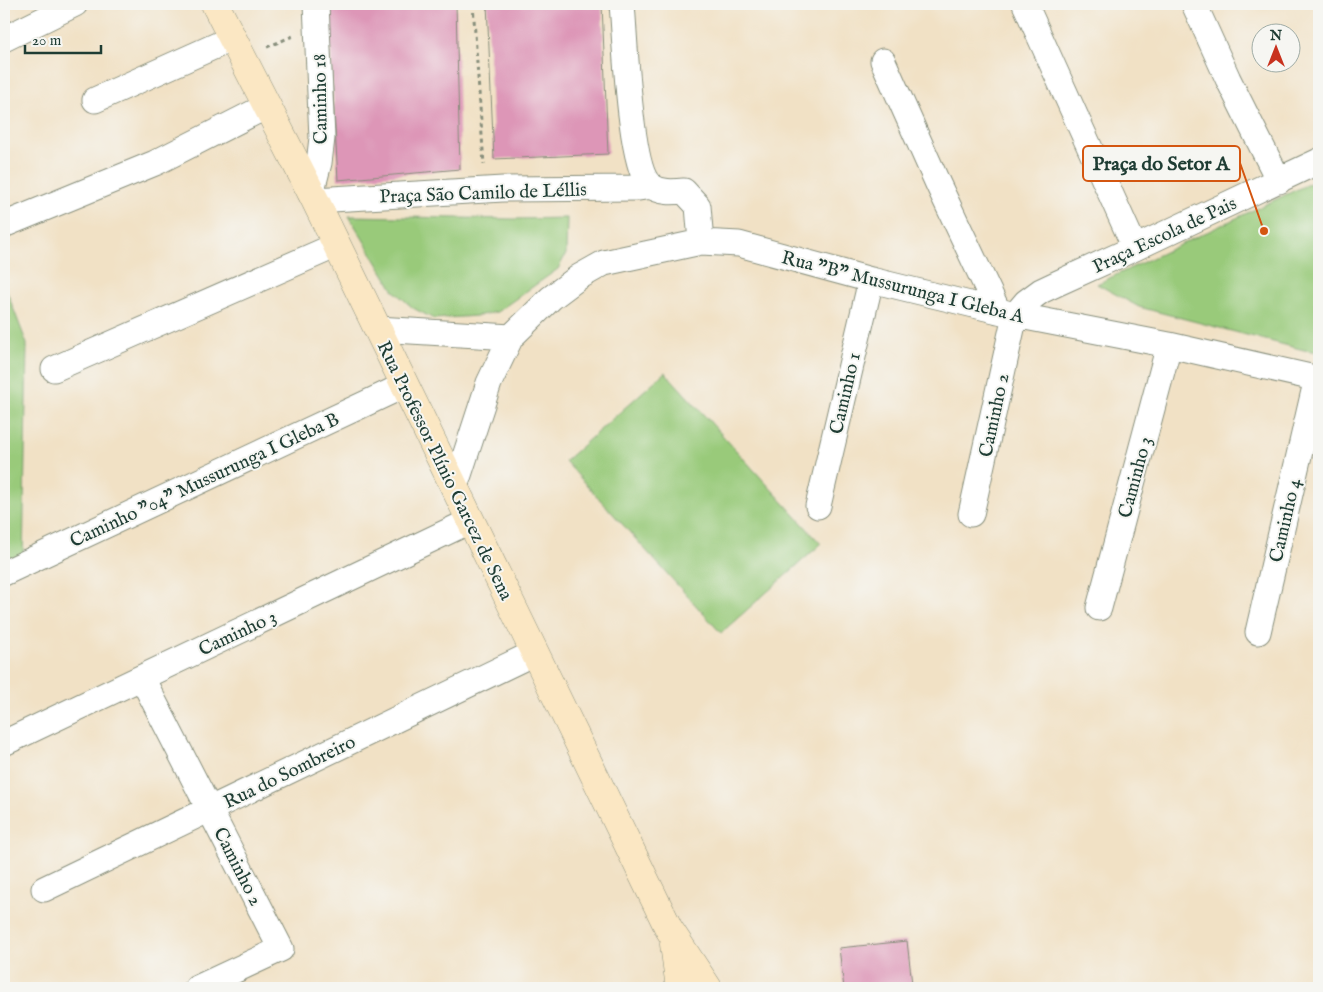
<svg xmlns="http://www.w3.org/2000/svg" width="1323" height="992" font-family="'IM FELL English',serif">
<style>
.green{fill:#99ca7a;stroke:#5c8457}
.building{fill:#dd96b7}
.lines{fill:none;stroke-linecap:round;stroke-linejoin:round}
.street-casing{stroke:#888f7c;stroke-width:27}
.secondary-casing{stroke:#888f7c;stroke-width:29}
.path{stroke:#888f7c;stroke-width:3;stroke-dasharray:4 4;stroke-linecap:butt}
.street{stroke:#fff;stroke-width:25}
.secondary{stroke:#fbe7c3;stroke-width:28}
.labels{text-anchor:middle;stroke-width:4;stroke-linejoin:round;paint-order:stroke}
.street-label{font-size:19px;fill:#1f3d34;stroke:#f6f6f2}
.leader{fill:none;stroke:#d45610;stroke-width:2}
.callout-dot{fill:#d45610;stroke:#f6f6f2;stroke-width:2}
.callout{fill:#f6f6f2;stroke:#d45610;stroke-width:2}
.callout-label{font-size:20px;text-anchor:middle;font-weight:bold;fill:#1f3d34}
</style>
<rect width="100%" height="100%" fill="#f6f6f2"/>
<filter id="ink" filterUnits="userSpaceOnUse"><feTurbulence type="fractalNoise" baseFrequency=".02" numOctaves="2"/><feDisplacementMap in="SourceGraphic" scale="10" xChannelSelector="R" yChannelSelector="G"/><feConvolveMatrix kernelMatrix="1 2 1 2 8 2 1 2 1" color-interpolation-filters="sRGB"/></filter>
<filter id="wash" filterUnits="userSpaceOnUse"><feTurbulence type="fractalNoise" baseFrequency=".0096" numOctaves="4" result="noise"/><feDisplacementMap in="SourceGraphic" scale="20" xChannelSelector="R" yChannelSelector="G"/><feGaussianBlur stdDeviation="1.12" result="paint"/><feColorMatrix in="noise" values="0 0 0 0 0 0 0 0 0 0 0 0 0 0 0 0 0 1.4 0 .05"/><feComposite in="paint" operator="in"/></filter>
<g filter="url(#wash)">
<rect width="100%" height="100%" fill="#f1e1c5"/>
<path class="green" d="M1319 179V352L1304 350 1139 307 1097 284Z
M349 216 514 219 567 218 566 254 558 269 497 312 476 316 434 319 413 308 394 291Z
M4 284 27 344 23 564 4 573Z
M665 372 821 544 721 633 565 461Z"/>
<g id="blocks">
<path class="building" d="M328 4H456L460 169 338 180Z
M487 4H602L608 154 494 159Z
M907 941 912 984 872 988H844L839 948Z"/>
</g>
</g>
<g filter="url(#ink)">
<use href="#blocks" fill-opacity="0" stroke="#888f7c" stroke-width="1"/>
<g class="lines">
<defs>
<path id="street" d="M622 4C625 35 629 169 651 186 661 193 673 192 684 191L698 206 701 242
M1025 4 1135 248
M1194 4 1228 79 1279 181
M4 39 75 4
M883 61 938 184 998 311
M95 100 233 38
M311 194 319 163 322 138 316 4
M315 200 503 189 639 188 652 186
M6 224 155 163 267 106
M377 329 511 337
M54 369 337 245
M455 487 489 383 511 337 551 298 579 277 604 263 701 242 739 244 871 280 1015 315 1169 345 1319 379
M818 506 871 280
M971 514 1015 315 1026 302 1041 291 1058 283 1135 248 1319 161
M4 573 405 385
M1099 608 1169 345
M1258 632 1317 378
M142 678 281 949 197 988
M4 743 470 521
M44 889 534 653"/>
<path id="secondary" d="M215 4 315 200 669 929 708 988
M674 944 680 988"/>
</defs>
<use href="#street" class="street-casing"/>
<use href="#secondary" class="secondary-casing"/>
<path class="path" d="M473 4 484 165
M267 47 293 36"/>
<use href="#street" class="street"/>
<use href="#secondary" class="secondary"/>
</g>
</g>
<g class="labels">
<g class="street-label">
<text transform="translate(319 99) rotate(-91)" y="7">Caminho 18</text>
<text transform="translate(483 192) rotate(-2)" y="7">Praça São Camilo de Léllis</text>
<text transform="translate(1164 234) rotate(-25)" y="7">Praça Escola de Pais</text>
<text transform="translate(903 286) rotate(14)" y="7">Rua "B" Mussurunga I Gleba A</text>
<text transform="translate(844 393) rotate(-77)" y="7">Caminho 1</text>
<text transform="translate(993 415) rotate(-78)" y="7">Caminho 2</text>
<text transform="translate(446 470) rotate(64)" y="7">Rua Professor Plínio Garcez de Sena</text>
<text transform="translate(1134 477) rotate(-75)" y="7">Caminho 3</text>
<text transform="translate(204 479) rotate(-25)" y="7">Caminho "04" Mussurunga I Gleba B</text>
<text transform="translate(1284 520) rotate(-77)" y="7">Caminho 4</text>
<text transform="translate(237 632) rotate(-25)" y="7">Caminho 3</text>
<text transform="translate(289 771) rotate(-26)" y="7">Rua do Sombreiro</text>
<text transform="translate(239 866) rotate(63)" y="7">Caminho 2</text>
</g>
</g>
<path class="leader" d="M1264 231L1240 163"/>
<circle class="callout-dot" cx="1264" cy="231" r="5"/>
<rect class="callout" x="1083" y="146" width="157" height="35" rx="5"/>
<g class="callout-label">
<text x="1161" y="170">Praça do Setor A</text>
</g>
<rect width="1323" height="992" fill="none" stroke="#f6f6f2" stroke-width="20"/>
<g transform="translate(1276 48)"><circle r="24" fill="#f6f6f2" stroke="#a0aca6"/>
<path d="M0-4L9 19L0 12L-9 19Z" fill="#c8321e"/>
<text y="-8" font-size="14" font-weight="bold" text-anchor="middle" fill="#1f3d34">N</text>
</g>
<path d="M25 45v8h76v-8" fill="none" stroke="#1f3d34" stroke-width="2.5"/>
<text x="32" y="45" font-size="15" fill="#1f3d34" stroke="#f6f6f2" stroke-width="4" paint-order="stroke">20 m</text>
</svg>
